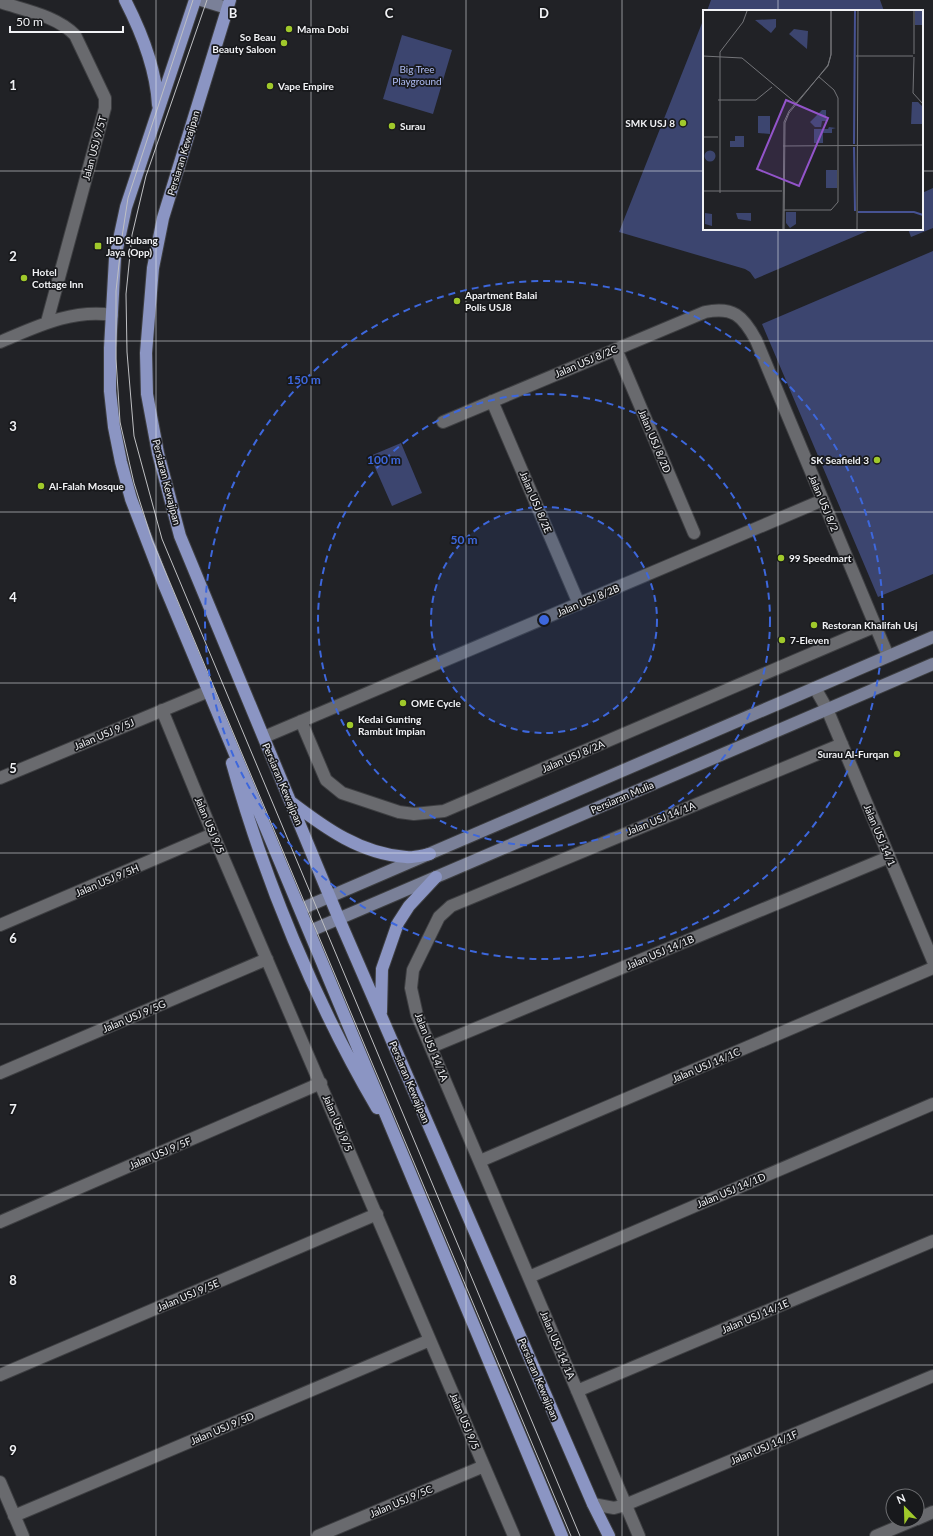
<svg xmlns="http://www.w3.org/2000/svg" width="933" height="1536" font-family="Lato,sans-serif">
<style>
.green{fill:#3c456f}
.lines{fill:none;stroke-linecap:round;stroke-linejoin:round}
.street-casing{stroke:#3e3f42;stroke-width:14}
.secondary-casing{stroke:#3e3f42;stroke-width:14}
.primary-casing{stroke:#3e3f42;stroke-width:14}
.street{stroke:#696a6e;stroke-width:12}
.secondary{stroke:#7a8098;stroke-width:12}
.primary{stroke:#8b95c3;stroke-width:12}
.tram{stroke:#bfc0c3;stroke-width:1}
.grid{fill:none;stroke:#f1f2f5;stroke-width:1;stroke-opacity:0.55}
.ring{fill:none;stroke:#3d67dc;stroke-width:2;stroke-dasharray:7 5}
.poi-dot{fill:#a0c92b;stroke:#18191c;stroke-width:1.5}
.labels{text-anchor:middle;stroke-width:3.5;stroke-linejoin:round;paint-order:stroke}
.poi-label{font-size:10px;font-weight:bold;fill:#f1f2f5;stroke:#18191c;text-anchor:start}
.park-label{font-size:10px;fill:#b1bff7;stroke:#18191c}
.street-label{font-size:10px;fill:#f1f2f5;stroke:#18191c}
.inset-river{fill:none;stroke:#465292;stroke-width:2}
.inset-road{fill:none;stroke:#747579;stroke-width:1}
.view{fill:#9354ca;fill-opacity:0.15;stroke:#9354ca;stroke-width:2}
.inset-edge{fill:none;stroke:#f1f2f5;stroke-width:2}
.grid-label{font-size:13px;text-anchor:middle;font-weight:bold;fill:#f1f2f5;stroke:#18191c;stroke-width:3.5;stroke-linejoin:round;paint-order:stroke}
.centre{fill:#3d67dc;stroke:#18191c;stroke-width:2}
.ring-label{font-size:12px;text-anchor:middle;font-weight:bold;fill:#3d67dc;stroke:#18191c;stroke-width:3.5;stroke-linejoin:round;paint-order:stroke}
</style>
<rect width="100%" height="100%" fill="#212226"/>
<path class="green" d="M711 0H880L884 11H707Z
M704 18V229H872L755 279 750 272 745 269 619 232Z
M402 35 452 50 433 114 383 99Z
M933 188V228L911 237 908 229H922V193Z
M933 251V574L878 597 762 324Z
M401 443 422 493 392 506 370 456Z"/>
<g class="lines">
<defs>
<path id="street" d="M0 2C24 10 57 16 75 35L105 98V108L47 322
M0 342C36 327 71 309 112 315
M616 349 694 533
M492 401 579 604
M443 422 705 312C733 306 743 316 756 340L888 656
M815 688 827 709 933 961
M162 710 213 834 514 1536
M301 721 326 780 342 793 399 812 414 814 444 811 876 626
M264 737 823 500
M0 778 209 691
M0 925 213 834
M431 1047 889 857
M0 1073 267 959
M480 1161 933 968
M0 1222 321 1083
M529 1277 933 1104
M0 1375 377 1214
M577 1391 933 1241
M0 1482 23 1536
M593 1504 614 1508 625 1505 933 1376
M14 1516 430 1340
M917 1519 933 1512
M318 1536 484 1466
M639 1536 417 1015 411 988 413 970 439 917 451 906 842 744
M876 1536 914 1520"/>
<path id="secondary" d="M201 0 227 8
M301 909 933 637
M310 931 933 664"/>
<path id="primary" d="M125 0C142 33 156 68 158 105
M195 0 126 207 115 258 110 348V391L114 427 121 462 131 499 165 587 562 1536
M230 0 163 218 153 268 146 353 147 394 158 453 180 536 339 919 593 1504 609 1536
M232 763C264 879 316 1004 377 1108
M291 802C325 828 361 854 406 857 414 858 423 855 430 854
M381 1012 382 969 398 923 409 906 436 877"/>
</defs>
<use href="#street" class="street-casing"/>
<use href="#secondary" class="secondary-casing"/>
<use href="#primary" class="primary-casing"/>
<use href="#street" class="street"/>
<use href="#secondary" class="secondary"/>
<use href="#primary" class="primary"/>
<path class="tram" d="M193 0 128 198 122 237 116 291V359L120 422 134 483 152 540 571 1536
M207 0 146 176 132 235 126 294 127 352 134 436 162 539 580 1536"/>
</g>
<path class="grid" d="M156 0V1536M311 0V1536M466 0V1536M622 0V1536M778 0V11M0 171H704M922 171H933M778 229V1536M0 341H933M0 512H933M0 683H933M0 853H933M0 1024H933M0 1195H933M0 1365H933"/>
<circle cx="544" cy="620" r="113" fill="#3d67dc" fill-opacity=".12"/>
<g class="ring">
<circle cx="544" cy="620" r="113"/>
<circle cx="544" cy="620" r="226"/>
<circle cx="544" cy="620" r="339"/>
</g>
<g class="poi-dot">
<circle cx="289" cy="29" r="4"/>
<circle cx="284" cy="43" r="4"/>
<circle cx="270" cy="86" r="4"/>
<circle cx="683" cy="123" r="4"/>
<circle cx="392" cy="126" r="4"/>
<rect x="94" y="242" width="8" height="8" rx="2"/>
<circle cx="24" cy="278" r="4"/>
<circle cx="457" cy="301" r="4"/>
<circle cx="877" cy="460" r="4"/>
<circle cx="41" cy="486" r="4"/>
<circle cx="781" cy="558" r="4"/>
<circle cx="814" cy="625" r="4"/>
<circle cx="782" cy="640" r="4"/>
<circle cx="403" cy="703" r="4"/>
<circle cx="350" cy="725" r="4"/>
<circle cx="897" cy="754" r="4"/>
</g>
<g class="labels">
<g class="poi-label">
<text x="297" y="33">Mama Dobi</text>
<text x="276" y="41" text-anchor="end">So Beau<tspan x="276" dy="12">Beauty Saloon</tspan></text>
<text x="278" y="90">Vape Empire</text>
<text x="675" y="127" text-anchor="end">SMK USJ 8</text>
<text x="400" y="130">Surau</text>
<text x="106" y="244">IPD Subang<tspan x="106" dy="12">Jaya (Opp)</tspan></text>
<text x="32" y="276">Hotel<tspan x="32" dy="12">Cottage Inn</tspan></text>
<text x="465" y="299">Apartment Balai<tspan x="465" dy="12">Polis USJ8</tspan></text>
<text x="869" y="464" text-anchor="end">SK Seafield 3</text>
<text x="49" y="490">Al-Falah Mosque</text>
<text x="789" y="562">99 Speedmart</text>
<text x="822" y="629">Restoran Khalifah Usj</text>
<text x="790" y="644">7-Eleven</text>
<text x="411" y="707">OME Cycle</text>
<text x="358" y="723">Kedai Gunting<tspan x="358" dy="12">Rambut Impian</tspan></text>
<text x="889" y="758" text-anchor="end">Surau Al-Furqan</text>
</g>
<g class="park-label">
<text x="417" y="73">Big Tree<tspan x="417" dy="12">Playground</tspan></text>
</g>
<g class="street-label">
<text transform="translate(94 148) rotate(-75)" y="4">Jalan USJ 9/5T</text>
<text transform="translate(183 153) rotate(-73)" y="4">Persiaran Kewajipan</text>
<text transform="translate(586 361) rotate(-23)" y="4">Jalan USJ 8/2C</text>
<text transform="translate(655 441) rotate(67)" y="4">Jalan USJ 8/2D</text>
<text transform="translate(167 482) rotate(76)" y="4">Persiaran Kewajipan</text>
<text transform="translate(536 502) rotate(67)" y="4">Jalan USJ 8/2E</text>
<text transform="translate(824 503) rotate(67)" y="4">Jalan USJ 8/2</text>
<text transform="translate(588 600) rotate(-23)" y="4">Jalan USJ 8/2B</text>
<text transform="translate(104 734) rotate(-23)" y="4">Jalan USJ 9/5J</text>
<text transform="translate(573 756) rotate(-23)" y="4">Jalan USJ 8/2A</text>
<text transform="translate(283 784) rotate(67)" y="4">Persiaran Kewajipan</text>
<text transform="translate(622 797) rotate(-23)" y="4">Persiaran Mulia</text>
<text transform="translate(661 818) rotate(-22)" y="4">Jalan USJ 14/1A</text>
<text transform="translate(210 825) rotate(67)" y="4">Jalan USJ 9/5</text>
<text transform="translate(880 835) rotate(67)" y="4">Jalan USJ 14/1</text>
<text transform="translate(107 880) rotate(-23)" y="4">Jalan USJ 9/5H</text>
<text transform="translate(660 952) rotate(-23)" y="4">Jalan USJ 14/1B</text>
<text transform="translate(134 1016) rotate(-23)" y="4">Jalan USJ 9/5G</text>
<text transform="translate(432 1047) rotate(68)" y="4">Jalan USJ 14/1A</text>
<text transform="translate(706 1065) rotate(-23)" y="4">Jalan USJ 14/1C</text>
<text transform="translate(410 1082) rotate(67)" y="4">Persiaran Kewajipan</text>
<text transform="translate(338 1123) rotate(67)" y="4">Jalan USJ 9/5</text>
<text transform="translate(160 1153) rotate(-23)" y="4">Jalan USJ 9/5F</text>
<text transform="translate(731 1190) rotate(-23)" y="4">Jalan USJ 14/1D</text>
<text transform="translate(188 1295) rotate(-23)" y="4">Jalan USJ 9/5E</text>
<text transform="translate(755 1316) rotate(-23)" y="4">Jalan USJ 14/1E</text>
<text transform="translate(558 1345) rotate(67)" y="4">Jalan USJ 14/1A</text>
<text transform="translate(539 1379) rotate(67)" y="4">Persiaran Kewajipan</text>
<text transform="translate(465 1421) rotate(67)" y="4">Jalan USJ 9/5</text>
<text transform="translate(222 1428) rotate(-23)" y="4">Jalan USJ 9/5D</text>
<text transform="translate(764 1447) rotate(-23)" y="4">Jalan USJ 14/1F</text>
<text transform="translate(401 1501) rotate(-23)" y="4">Jalan USJ 9/5C</text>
</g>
</g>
<g transform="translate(703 10)">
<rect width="220" height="220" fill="#212226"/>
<path d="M212 1H220V15H212ZM73 9V17L68 23 52 10ZM91 19 105 21 104 39 86 24ZM209 92H215L220 97V114H208ZM119 100H123V111H119L118 117H112L107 112ZM55 106H67V124L55 123ZM126 117 133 118 129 119V123H120V133H111V119H125ZM32 126H41V137H27V131H32ZM1.5 146a5.5 5.5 0 1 1 11 0a5.5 5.5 0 1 1-11 0ZM123 160H134V178H123ZM83 202H93V214L87 218 83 213ZM2 203 9 204V216L2 214ZM33 203H48V211L35 209Z" fill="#3c456f"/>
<path class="inset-river" d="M151 134 152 1M151 137 152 201M155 202H211L220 205"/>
<path class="inset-road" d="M211 44V1M0 46 39 48 94 94M153 46H210M211 47 210 83 220 94M15 90H53L69 77M0 127H15M80 136 220 135M0 181H79M17 183V42L40 12 44 1M81 200H128L135 192V88L131 80 115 66M80 219 81 112 86 101 125 56 128 44V1M81 219 82 113 86 103 125 55 128 45V1M154 219 155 1"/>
<path class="view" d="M83 90 125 108 96 176 54 159Z"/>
<rect width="220" height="220" class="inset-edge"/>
</g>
<g class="grid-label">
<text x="233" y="18">B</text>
<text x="389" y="18">C</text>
<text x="544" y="18">D</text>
<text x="13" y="90">1</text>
<text x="13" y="261">2</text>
<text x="13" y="431">3</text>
<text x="13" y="602">4</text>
<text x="13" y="773">5</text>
<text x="13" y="943">6</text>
<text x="13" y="1114">7</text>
<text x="13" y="1285">8</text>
<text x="13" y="1455">9</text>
</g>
<circle cx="544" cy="620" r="6" class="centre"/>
<g class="ring-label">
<text x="304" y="384">150 m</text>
<text x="384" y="464">100 m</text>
<text x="464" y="544">50 m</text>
</g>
<g transform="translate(905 1508) rotate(337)"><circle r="19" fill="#18191c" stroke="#6f7073"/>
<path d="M0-3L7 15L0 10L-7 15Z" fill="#a0c92b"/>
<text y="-6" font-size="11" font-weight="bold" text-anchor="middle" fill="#f1f2f5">N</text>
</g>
<path d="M10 26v6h113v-6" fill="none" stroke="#f1f2f5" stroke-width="2"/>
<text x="16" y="26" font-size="12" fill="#f1f2f5" stroke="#18191c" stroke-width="3" paint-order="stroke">50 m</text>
</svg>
